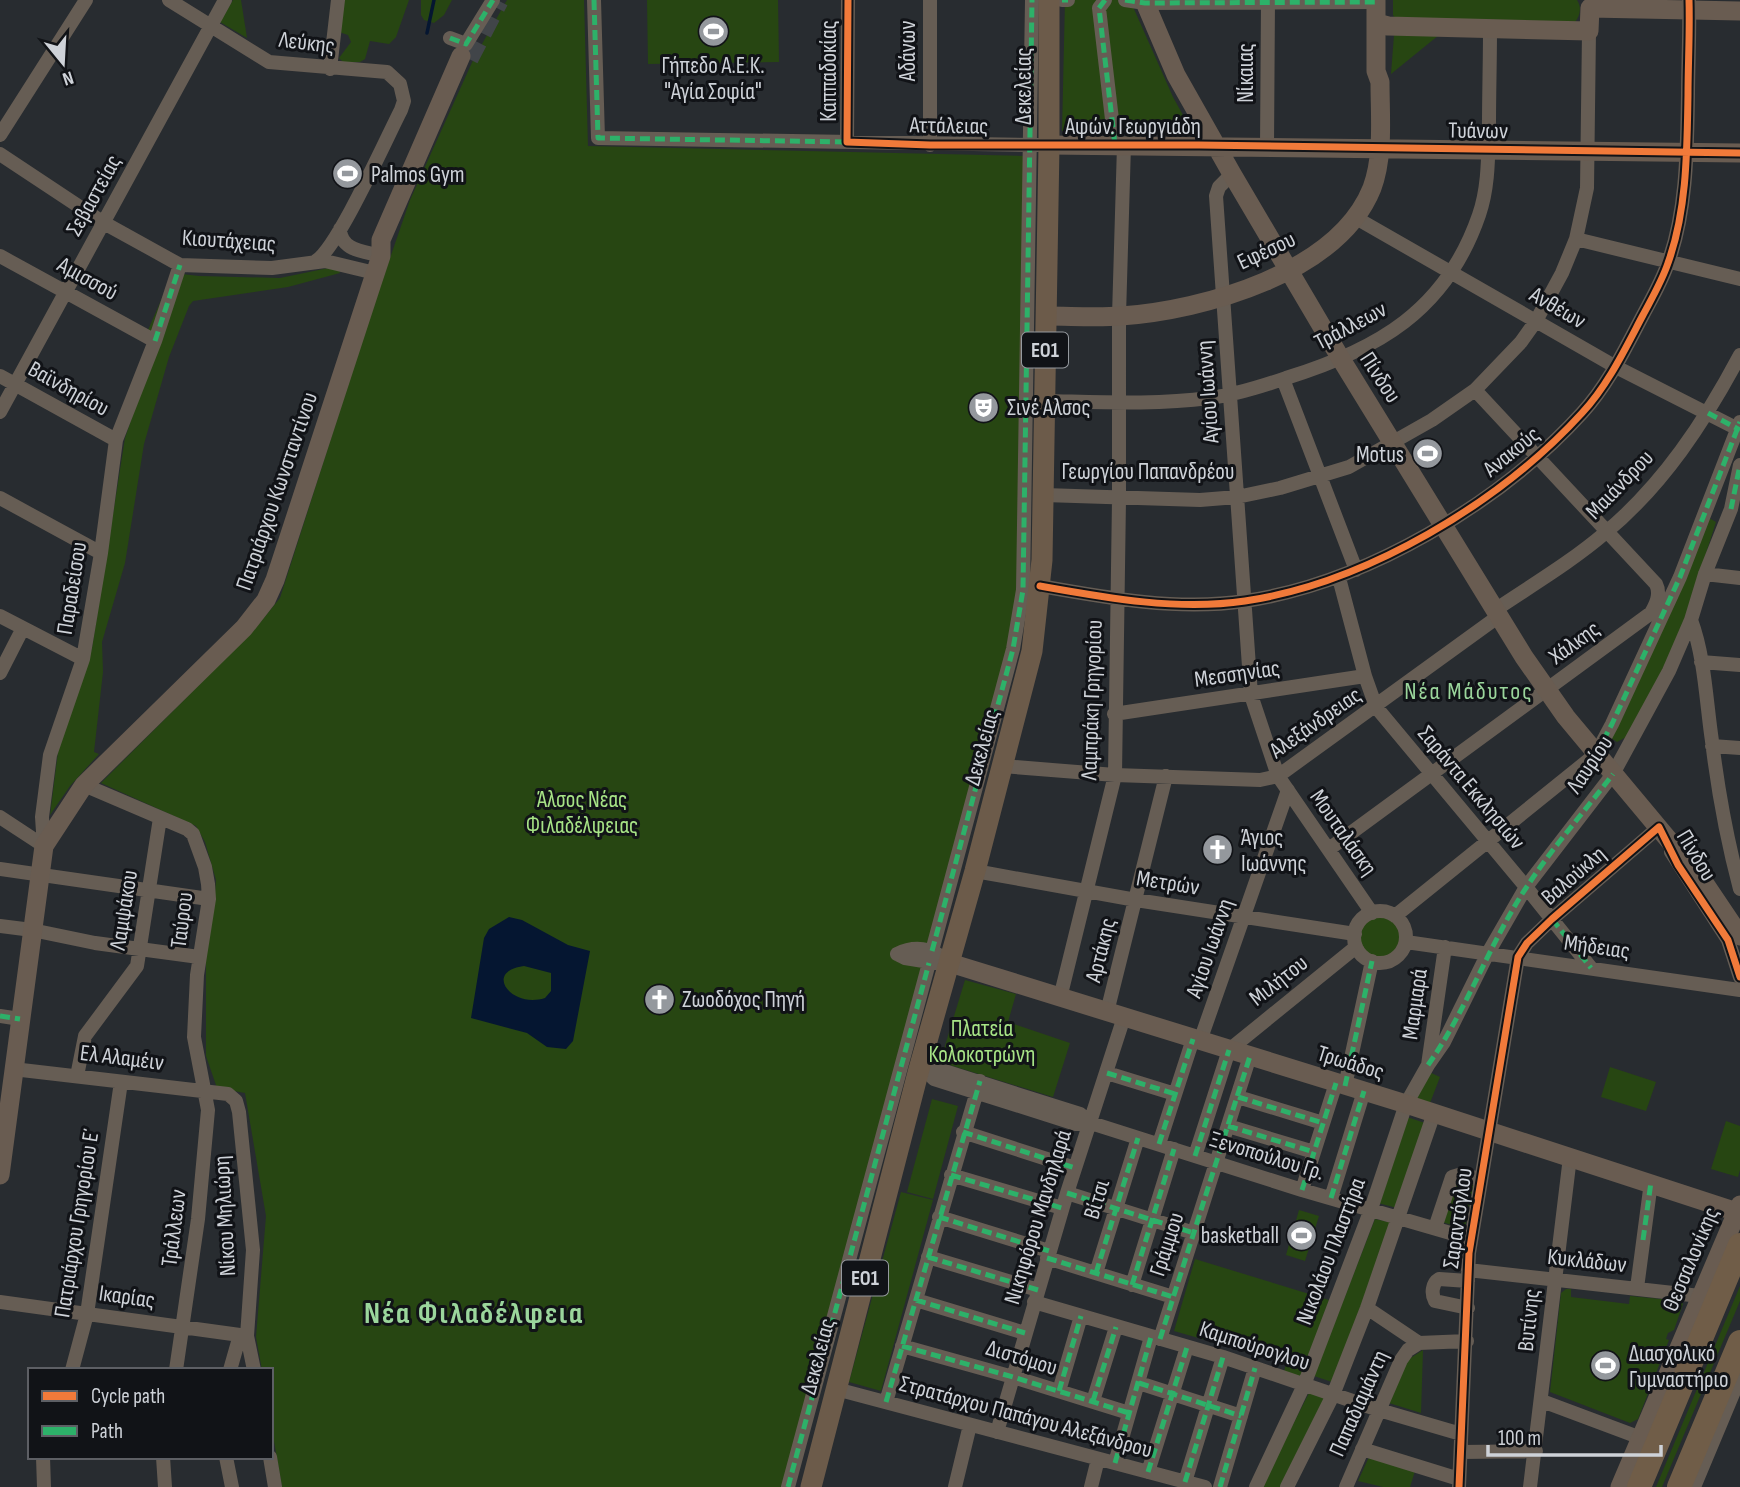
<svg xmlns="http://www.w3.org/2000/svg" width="1740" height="1487" font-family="'Sofia Sans Condensed',sans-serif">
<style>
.green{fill:#274612}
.water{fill:#051631;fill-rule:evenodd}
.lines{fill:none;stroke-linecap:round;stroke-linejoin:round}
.stream{stroke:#051631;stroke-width:3.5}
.secondary-tunnel{stroke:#414549;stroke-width:19;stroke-dasharray:19 10;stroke-linecap:butt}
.street{stroke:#665d54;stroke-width:14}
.secondary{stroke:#695c51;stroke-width:19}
.primary{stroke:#6c5b4a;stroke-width:21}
.highway{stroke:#705d48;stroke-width:24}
.quiet{stroke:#2db169;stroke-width:5;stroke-dasharray:10 5;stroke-linecap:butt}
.cycleway-casing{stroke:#111317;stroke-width:11}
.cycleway{stroke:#f17a3a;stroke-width:7}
.labels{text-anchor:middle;stroke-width:6;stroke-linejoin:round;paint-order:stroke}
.shield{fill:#111317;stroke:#95999e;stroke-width:2}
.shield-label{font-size:21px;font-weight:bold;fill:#ced2d8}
.street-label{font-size:23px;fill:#ced2d8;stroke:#111317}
.poi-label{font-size:23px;fill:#ced2d8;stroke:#111317;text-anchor:start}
.park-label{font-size:23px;fill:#a7e486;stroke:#111317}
.neighbourhood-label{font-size:24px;letter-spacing:2px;fill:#9bd69c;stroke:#111317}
.district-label{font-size:30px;font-weight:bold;letter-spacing:2px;fill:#9bd69c;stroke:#111317}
</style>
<rect width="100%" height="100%" fill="#282c30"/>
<path class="green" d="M233 0H241L247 38 220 22Z
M343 0H409L396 37 389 44 370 41 365 59 360 62H343L339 58 351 42 348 35 339 32Z
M421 0H452L444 15 434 23 424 20 421 15Z
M507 0H584L588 146 1026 156 1022 450 1015 620 784 1487H282L271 1424V1370H262L256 1337 266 1216 245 1093 217 1088 206 1056V950L214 906 216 880 205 842 196 826 101 783 254 630 280 598 369 319 410 200 474 58Z
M647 0H778L779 62 648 64Z
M1065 0H1130L1173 97 1194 135 1062 131Z
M1393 0H1577C1582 7 1580 16 1575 22H1397L1393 15Z
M1394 35H1439L1391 74Z
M338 266 340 273 288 287 193 301 189 306 169 357 144 444 125 563 102 642 103 672 94 752 99 754 70 786 50 815 59 744 92 648 125 438 147 373 148 330 173 273 199 276 280 278Z
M1709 518 1716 522 1683 625 1663 671 1628 736 1617 742 1605 734 1659 622 1679 595Z
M1360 937a22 22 0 1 1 44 0a22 22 0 1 1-44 0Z
M965 980 1016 994 1008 1022 1070 1043 1053 1097 940 1062Z
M1610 1067 1656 1082 1646 1111 1601 1097Z
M1429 1072 1440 1077 1430 1103 1414 1099Z
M932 1099 958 1106 933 1199 907 1192Z
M1407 1117 1425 1123 1397 1208 1378 1203Z
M1726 1121 1740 1126V1170L1738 1177 1711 1169Z
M1456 1179 1474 1182 1465 1229 1442 1222Z
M901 1192 933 1200 881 1391 849 1382Z
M1299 1210 1319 1216 1305 1261 1286 1255Z
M1375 1219 1393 1223 1332 1382 1314 1376Z
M1195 1259 1329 1300 1301 1378 1284 1372 1286 1363 1174 1331Z
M1740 1286V1301L1662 1487H1656Z
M1566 1289H1571V1297L1629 1304 1630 1296 1681 1301 1683 1304 1674 1330 1668 1333 1666 1339 1669 1340 1638 1419 1630 1423 1550 1392 1561 1293Z
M1423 1350 1421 1413 1389 1403 1406 1361Z
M1309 1393 1326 1397 1280 1487H1261Z
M1369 1457 1415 1471 1410 1487H1383L1358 1481Z"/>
<path class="water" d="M509 917 522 920 568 945 590 951 573 1041 566 1049 547 1047 527 1033 471 1018 484 938 489 929ZM524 966 551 973V991L545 998C511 1009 483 971 524 966Z"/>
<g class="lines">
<path class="stream" d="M427 33 434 0"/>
<path class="secondary-tunnel" d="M469 59 499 1"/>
<path class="street" d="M169 0 269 62 387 72 400 84 404 101 401 110C386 139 338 247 316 261
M594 0 598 138 1038 145
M930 0V145
M1062 0H1068
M1105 0 1099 8 1115 145
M1125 0 1145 3 1376 2
M450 38 466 44 493 0
M330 69 338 0
M0 135 86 0
M847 142 848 0
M1267 146 1268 0
M0 154 104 223 180 265 272 268 325 261 375 273
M1232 174 1219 187 1216 196 1251 695 1278 776 1372 913
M1356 218 1616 367 1740 430
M340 229C341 251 364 251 381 256
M1576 239 1740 279
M0 256 155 341
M0 376 116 440
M1283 379 1356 570
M1045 401C1099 402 1155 405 1209 398 1235 395 1260 387 1286 378 1377 350 1446 311 1479 215 1489 186 1488 155 1489 125 1489 93 1490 62 1490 30
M0 412 225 0
M1044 495 1200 500 1237 497 1280 488 1349 467 1432 420 1475 390 1521 342 1536 321 1562 273 1576 239 1587 188 1589 31
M0 498 101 553
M1705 574 1740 578
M1339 578 1365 676 1376 707 1526 887 1591 968
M1040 586C1107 598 1178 611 1245 601 1366 583 1500 503 1582 413 1608 385 1625 349 1643 315 1652 298 1662 281 1668 263 1687 210 1687 151 1688 95 1688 64 1690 32 1689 0
M1495 610C1532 585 1571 562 1605 533 1663 485 1705 421 1740 355
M0 616 83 659
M1691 620C1705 658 1706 701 1712 741 1718 791 1727 840 1740 889
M1701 662 1740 665
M0 673 23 628
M1114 714 1365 676
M1712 746 1740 748
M1002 766 1115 775 1260 780 1278 776 1499 616
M84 785 187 829 193 834 205 867 208 884 209 899 197 975 194 1037 208 1110 198 1219 176 1370
M0 817 44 846
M44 846 42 817 50 755 83 659 101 553 116 440 155 341 180 265
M1329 849 1651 613C1656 604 1661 594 1656 584L1475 390
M1671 852 1728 940 1740 977
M0 869 209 899
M975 871 1136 900 1355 934
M1354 937a26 26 0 1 1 52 0a26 26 0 1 1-52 0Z
M1395 916 1596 754 1612 724 1680 577 1740 422
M0 926 32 930 95 943 199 957
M1406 942 1740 990
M932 951 1013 649 1023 590 1032 0
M897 954C911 947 925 947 939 955
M897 954 905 958 936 963
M1060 998 1115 775 1119 499V316L1124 145
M1107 1012 1166 776
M0 1016 20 1019
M1200 1041 1288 790
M1428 1065 1444 1042 1488 953 1526 887 1613 774 1669 671 1691 620 1705 574 1731 509 1740 465
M13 1069 228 1094 236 1101 239 1112 253 1250 247 1336 254 1370
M919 1069 926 1071 934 1079 1076 1124 1091 1123 1302 1190 1471 1239
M926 1071 938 1069 1080 1114 1091 1123
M1107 1073 1175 1094
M77 1076 85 1036 137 966 160 818
M1345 1086 1372 961
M1238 1097 1323 1123
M1228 1126 1314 1152
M963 1132 1075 1168
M1159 1144 1193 1039
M1195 1156 1229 1050 1356 947
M951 1175 1062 1208
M1302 1190 1336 1083
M1067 1193 1194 1233
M1331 1198 1364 1091
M939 1217 1049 1251
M1435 1228 1452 1177 1462 1174 1481 1180
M928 1257 1038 1290
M1047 1258 1173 1297
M1468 1270 1700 1296
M1096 1273 1138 1138
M1132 1285 1174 1149
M1637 1288 1651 1182
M916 1300 1025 1333
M0 1302 247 1336
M1034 1302 1223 1357 1379 1410 1461 1434
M1468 1308 1435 1301C1431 1294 1432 1283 1439 1279L1468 1281
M1160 1339 1250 1056
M1419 1343 1467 1341
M902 1346 1013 1377 1129 1413
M72 1370 87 1314 121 1082
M230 1370 240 1335
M1139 1383 1241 1416
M836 1389 1205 1487
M1059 1391 1081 1316
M1093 1401 1116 1327
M1542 1401 1641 1438
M886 1402 980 1081
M997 1432 1067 1193 1124 1017
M1362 1449 1459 1479
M1461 1452 1536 1451
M43 1457 44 1487
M163 1457 165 1487
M226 1457 232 1487
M270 1457 275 1487
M1115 1463 1151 1337
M1148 1472 1187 1347
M1185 1482 1223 1357
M788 1487 929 963
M955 1487 970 1425
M1091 1487 1098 1459
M1220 1487 1255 1368
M1256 1487 1304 1385 1371 1209 1406 1104 1428 1065 1445 947
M1287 1487 1333 1395 1367 1308 1434 1113
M1346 1487 1401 1360 1408 1350 1419 1343 1367 1308
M1459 1487 1469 1253 1518 957 1527 943 1552 919 1659 827 1662 834
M1530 1487 1570 1157
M1694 1487 1740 1377"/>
<path class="secondary" d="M1144 0 1176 75 1232 174 1341 359 1524 657 1566 717 1703 881 1740 936
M1377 23 1388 26 1589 31 1590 8 1740 11
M1049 145 1740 153
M1046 316C1071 316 1096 318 1121 316 1204 310 1338 273 1372 188 1384 156 1380 116 1380 82L1376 71V0
M950 963 1406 1104 1737 1212
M0 1175 44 846 84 785 244 628 266 600 275 580 372 283 381 256V240L461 56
M1620 1487 1740 1205"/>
<path class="primary" d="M811 1487 919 1069 975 871 1032 651 1042 560 1049 145V0"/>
<path class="highway" d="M1639 1487 1740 1245
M1679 1487 1740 1342"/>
<path class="quiet" d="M594 0 598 138 847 142
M1062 0H1068
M1105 0 1099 8 1115 145
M1125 0 1145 3 1376 2
M450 38 466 44 493 0
M155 341 180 265
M1708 413 1740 430
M1731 509 1740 465
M1596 754 1612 724 1680 577 1740 422
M1552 919 1591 968
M932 951 1013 649 1023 590 1032 0
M0 1016 20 1019
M1428 1065C1467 1010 1489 944 1526 888 1552 848 1585 811 1613 774
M1107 1073 1175 1094
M1345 1086 1372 961
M1238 1097 1323 1123
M1228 1126 1314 1152
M963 1132 1075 1168
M1159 1144 1193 1039
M1195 1156 1229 1050
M951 1175 1062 1208
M1302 1190 1336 1083
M1067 1193 1194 1233
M1331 1198 1364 1091
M939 1217 1049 1251
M1643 1240 1651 1182
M928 1257 1038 1290
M1047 1258 1173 1297
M1096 1273 1138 1138
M1132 1285 1174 1149
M916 1300 1025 1333
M1160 1339 1250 1056
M902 1346 1013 1377 1129 1413
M1139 1383 1241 1416
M1059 1391 1081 1316
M1093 1401 1116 1327
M886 1402 980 1081
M1115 1463 1151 1337
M1148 1472 1187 1347
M1185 1482 1223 1357
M788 1487 929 963
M1220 1487 1255 1368"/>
<defs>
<path id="cycleway" d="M848 0 847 142 930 145H1199L1740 153
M1040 586C1107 598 1178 611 1245 601 1366 583 1500 503 1582 413 1608 385 1625 349 1643 315 1652 298 1662 281 1668 263 1687 210 1687 151 1688 95 1688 64 1690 32 1689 0
M1459 1487 1469 1253 1518 957 1527 943 1552 919 1659 827 1678 865 1728 940 1740 977"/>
</defs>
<use href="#cycleway" class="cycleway-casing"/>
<use href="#cycleway" class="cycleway"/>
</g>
<defs>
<symbol id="stadium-disc" viewBox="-11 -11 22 22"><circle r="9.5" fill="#94989d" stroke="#111317"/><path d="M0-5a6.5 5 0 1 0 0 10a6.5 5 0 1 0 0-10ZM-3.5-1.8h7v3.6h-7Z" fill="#fff"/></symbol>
<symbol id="theatre-disc" viewBox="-11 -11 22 22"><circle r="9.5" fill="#94989d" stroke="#111317"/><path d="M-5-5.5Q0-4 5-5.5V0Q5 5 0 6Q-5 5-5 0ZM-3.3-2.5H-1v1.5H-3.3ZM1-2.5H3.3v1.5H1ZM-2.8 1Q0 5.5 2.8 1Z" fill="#fff"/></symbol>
<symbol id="church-disc" viewBox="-11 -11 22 22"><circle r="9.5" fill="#94989d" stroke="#111317"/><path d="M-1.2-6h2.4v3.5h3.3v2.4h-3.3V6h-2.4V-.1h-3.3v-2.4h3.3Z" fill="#fff"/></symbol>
</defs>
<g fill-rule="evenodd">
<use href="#stadium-disc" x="696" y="14" width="35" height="35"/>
<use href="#stadium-disc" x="330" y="156" width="35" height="35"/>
<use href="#theatre-disc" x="966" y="390" width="35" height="35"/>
<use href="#stadium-disc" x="1410" y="436" width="35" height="35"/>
<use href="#church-disc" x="1200" y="832" width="35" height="35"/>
<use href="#church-disc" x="642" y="982" width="35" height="35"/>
<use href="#stadium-disc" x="1284" y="1218" width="35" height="35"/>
<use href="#stadium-disc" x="1588" y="1348" width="35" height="35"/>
</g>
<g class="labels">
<g class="shield">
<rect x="1022" y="332.5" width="46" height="35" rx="5"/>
<rect x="842" y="1260.5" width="46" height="35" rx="5"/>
</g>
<g class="shield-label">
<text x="1045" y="357">ΕΟ1</text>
<text x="865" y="1285">ΕΟ1</text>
</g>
<g class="street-label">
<text transform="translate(307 42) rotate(7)" y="8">Λεύκης</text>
<text transform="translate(907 51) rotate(-90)" y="8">Αδάνων</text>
<text transform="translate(828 71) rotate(-90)" y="8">Καππαδοκίας</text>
<text transform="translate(1245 73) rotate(-90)" y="8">Νίκαιας</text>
<text transform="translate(1023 86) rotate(-90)" y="8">Δεκελείας</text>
<text transform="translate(949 125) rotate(1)" y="8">Αττάλειας</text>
<text x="1133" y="134">Αφών. Γεωργιάδη</text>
<text transform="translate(1478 130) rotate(1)" y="8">Τυάνων</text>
<text transform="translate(93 195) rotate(-61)" y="8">Σεβαστείας</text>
<text transform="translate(229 240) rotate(4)" y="8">Κιουτάχειας</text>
<text transform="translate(1266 250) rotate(-25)" y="8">Εφέσου</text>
<text transform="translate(88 278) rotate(29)" y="8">Αμισσού</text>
<text transform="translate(1558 307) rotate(30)" y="8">Ανθέων</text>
<text transform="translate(1350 325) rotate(-28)" y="8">Τράλλεων</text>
<text transform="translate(1381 377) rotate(57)" y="8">Πίνδου</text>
<text transform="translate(69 388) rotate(29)" y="8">Βαϊνδηρίου</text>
<text transform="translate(1207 392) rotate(-94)" y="8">Αγίου Ιωάννη</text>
<text transform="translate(1511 451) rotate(-39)" y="8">Ανακούς</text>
<text x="1148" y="479">Γεωργίου Παπανδρέου</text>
<text transform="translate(1619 484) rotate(-46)" y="8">Μαιάνδρου</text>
<text transform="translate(276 491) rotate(-71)" y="8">Πατριάρχου Κωνσταντίνου</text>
<text transform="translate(71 588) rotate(-81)" y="8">Παραδείσου</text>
<text transform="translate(1574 642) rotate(-36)" y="8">Χάλκης</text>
<text transform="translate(1237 673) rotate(-8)" y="8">Μεσσηνίας</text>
<text transform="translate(1091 700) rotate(-88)" y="8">Λαμπράκη Γρηγορίου</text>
<text transform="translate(1315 722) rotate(-35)" y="8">Αλεξάνδρειας</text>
<text transform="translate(981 747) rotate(-75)" y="8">Δεκελείας</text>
<text transform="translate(1589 764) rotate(-56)" y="8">Λαυρίου</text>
<text transform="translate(1472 787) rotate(50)" y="8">Σαράντα Εκκλησιών</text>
<text transform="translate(1344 832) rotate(55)" y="8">Μουταλάσκη</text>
<text transform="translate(1697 855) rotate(59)" y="8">Πίνδου</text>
<text transform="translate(1573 875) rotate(-41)" y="8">Βαλούκλη</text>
<text transform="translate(1168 882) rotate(9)" y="8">Μετρών</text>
<text transform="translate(123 910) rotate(-81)" y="8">Λαμψάκου</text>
<text transform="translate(181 920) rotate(-83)" y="8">Ταύρου</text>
<text transform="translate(1597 946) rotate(8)" y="8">Μήδειας</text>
<text transform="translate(1209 948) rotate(-71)" y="8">Αγίου Ιωάννη</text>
<text transform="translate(1100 950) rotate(-76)" y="8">Αρτάκης</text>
<text transform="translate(1278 980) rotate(-38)" y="8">Μιλήτου</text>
<text transform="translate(1414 1004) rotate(-82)" y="8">Μαρμαρά</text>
<text transform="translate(122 1057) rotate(7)" y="8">Ελ Αλαμέιν</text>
<text transform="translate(1351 1062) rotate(17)" y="8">Τρωάδος</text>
<text transform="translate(1267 1155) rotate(17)" y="8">Ξενoπούλου Γρ.</text>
<text transform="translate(1096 1199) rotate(-73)" y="8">Βίτσι</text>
<text transform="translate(224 1216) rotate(-93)" y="8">Νίκου Μηλιώρη</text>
<text transform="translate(1037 1217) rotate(-73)" y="8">Νικηφόρου Μανδηλαρά</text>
<text transform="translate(1457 1218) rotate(-82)" y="8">Σαραντόγλου</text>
<text transform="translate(76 1223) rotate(-81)" y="8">Πατριάρχου Γρηγορίου Ε΄</text>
<text transform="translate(173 1228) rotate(-83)" y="8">Τράλλεων</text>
<text transform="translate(1166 1244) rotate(-72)" y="8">Γράμμου</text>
<text transform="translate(1330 1251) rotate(-69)" y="8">Νικολάου Πλαστήρα</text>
<text transform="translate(1690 1259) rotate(-67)" y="8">Θεσσαλονίκης</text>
<text transform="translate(1587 1260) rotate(6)" y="8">Κυκλάδων</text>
<text transform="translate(127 1296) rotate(8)" y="8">Ικαρίας</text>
<text transform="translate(1528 1320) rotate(-84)" y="8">Βυτίνης</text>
<text transform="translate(1255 1345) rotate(18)" y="8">Καμπούρογλου</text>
<text transform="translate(817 1356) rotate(-75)" y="8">Δεκελείας</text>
<text transform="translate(1022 1357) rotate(17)" y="8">Διστόμου</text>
<text transform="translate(1358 1403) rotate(-66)" y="8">Παπαδιαμάντη</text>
<text transform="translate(1026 1416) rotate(15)" y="8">Στρατάρχου Παπάγου Αλεξάνδρου</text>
</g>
<g class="poi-label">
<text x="713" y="73" text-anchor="middle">Γήπεδο Α.Ε.Κ.<tspan x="713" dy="26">"Αγία Σοφία"</tspan></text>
<text x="371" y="182">Palmos Gym</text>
<text x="1007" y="415">Σινέ Αλσος</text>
<text x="1404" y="462" text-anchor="end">Motus</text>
<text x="1241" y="845">Άγιος<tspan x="1241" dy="26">Ιωάννης</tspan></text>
<text x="682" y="1007">Ζωοδόχος Πηγή</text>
<text x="1279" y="1243" text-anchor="end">basketball</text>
<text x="1629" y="1361">Διασχολικό<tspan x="1629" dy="26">Γυμναστήριο</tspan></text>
</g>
<g class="park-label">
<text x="582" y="807">Άλσος Νέας<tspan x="582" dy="26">Φιλαδέλφειας</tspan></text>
<text x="982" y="1036">Πλατεία<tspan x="982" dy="26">Κολοκοτρώνη</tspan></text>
</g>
<g class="neighbourhood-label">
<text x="1469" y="699">Νέα Μάδυτος</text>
</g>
<g class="district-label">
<text x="474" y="1323">Νέα Φιλαδέλφεια</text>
</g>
</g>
<rect x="28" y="1368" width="245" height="91" fill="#111317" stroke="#5d5f64" stroke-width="2"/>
<rect x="42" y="1391" width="35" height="10" fill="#f17a3a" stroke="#5d5f64" stroke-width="2"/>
<text x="91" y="1403" font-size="21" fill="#ced2d8">Cycle path</text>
<rect x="42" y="1426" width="35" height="10" fill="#2db169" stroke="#5d5f64" stroke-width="2"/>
<text x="91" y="1438" font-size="21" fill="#ced2d8">Path</text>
<g transform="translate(63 63) rotate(162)" stroke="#111317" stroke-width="5" paint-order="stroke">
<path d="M0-5L12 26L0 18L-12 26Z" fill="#ced2d8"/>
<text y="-10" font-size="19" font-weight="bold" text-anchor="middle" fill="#ced2d8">N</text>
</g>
<path d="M1488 1445v10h173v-10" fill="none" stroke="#ced2d8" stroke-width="3.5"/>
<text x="1498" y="1445" font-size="21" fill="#ced2d8" stroke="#111317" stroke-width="5" paint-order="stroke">100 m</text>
</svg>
